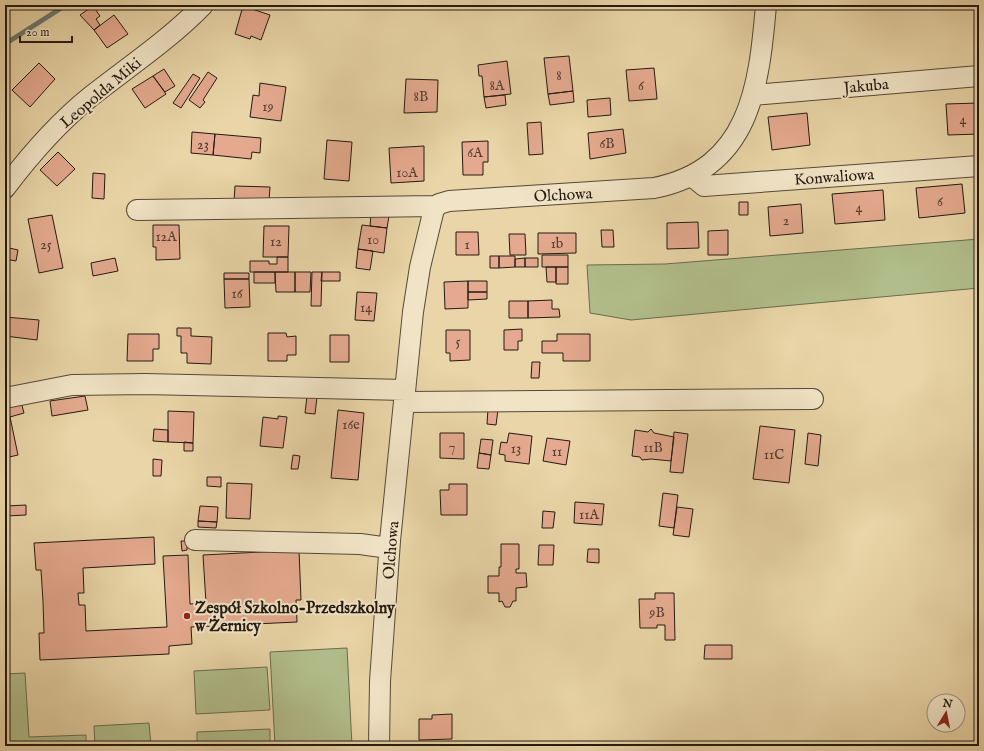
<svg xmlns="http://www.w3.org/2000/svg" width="984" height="751" font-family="'IM FELL English',serif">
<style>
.green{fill:#b1be8b;stroke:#6a6c4e}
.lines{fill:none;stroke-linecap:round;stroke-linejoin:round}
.stream{stroke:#6a796f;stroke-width:5}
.building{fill:#e4a98e;stroke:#241a12}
.minor-casing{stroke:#554937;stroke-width:22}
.minor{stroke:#f1e4c6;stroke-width:20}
.poi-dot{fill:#8f2418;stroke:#f1e4c6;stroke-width:1.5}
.labels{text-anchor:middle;stroke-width:4;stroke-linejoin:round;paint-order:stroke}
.number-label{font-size:14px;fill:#543e31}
.street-label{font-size:16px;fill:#241a12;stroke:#f1e4c6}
.poi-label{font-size:16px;font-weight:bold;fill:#241a12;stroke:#f1e4c6;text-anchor:start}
</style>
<rect width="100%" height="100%" fill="#e9d5a7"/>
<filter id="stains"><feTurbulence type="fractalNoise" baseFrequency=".005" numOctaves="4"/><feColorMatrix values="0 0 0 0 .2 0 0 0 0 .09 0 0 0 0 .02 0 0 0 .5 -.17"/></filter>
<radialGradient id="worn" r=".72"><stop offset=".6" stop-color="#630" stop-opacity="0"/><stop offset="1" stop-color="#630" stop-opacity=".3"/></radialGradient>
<path class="green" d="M979 239V288L631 320 590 313 587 265 665 264Z
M347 648 352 746H275L270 652Z
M267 667 270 710 196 714 194 671Z
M25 673 29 737 86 735V746H5V674Z
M149 723 151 746H95L94 726Z
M270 729V746H197V732Z"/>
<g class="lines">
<path class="stream" d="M5 44 66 5"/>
</g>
<path class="building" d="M93 6 100 16 96 19 100 25 94 30 80 15Z
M243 6 270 15 261 40 251 36 250 39 235 34Z
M114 15 128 34 107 48 94 30Z
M569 56 573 91 548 94 544 58Z
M507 61 511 94 484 97 482 76H479L478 65Z
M39 63 55 79 30 107 12 90Z
M654 68 657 99 629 101 626 70Z
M164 69 175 86 165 92 153 76Z
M208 72 217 78 203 100 205 102 200 108 189 100Z
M193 74 200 78 181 108 173 103Z
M153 76 166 94 145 108 132 89Z
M406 79 438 80 437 112 404 113Z
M260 83 286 87 281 121 250 117 253 95 259 96Z
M573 91 574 102 550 105 548 94Z
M505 95 506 105 486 108 484 97Z
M610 98 611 115 588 117 587 100Z
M979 103V134L948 135 946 104Z
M807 113 810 145 772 150 768 117Z
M541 122 543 154 529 155 527 123Z
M623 129 626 153 590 159 588 133Z
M192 132 215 134 213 155 191 153Z
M215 134 261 138 260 153 252 152 251 159 213 155Z
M327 140 352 142 349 181 324 179Z
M488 141V162H483V175H463L462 142Z
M424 146V181L391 183 389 148Z
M58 152 75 169 57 186 40 170Z
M93 173 105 174 104 199 92 198Z
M962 184 965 213 919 218 916 188Z
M235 186 270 187 269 201H234Z
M883 190 885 220 835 224 832 194Z
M739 202H748V215H739Z
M801 204 803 233 770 236 768 207Z
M371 214 389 216 387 228 370 226Z
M52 215 63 268 39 273 28 219Z
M698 222 699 248 667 249V223Z
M153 225H179L180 259 156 260V247H153Z
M362 225 387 228 384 253 358 249Z
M264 226H289L288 257H263Z
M601 230H613L614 247H602Z
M728 230V255H708V231Z
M456 232H478L479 255H456Z
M538 233H576V253L538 254Z
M509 234H525L526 255H510Z
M5 247 18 250 16 261 5 259Z
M358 249 373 251 370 270 356 268Z
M542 255H568V267H542Z
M490 256H499V268H490Z
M499 256H515V267L499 268Z
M277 257H288V272H250V261H269V264H277Z
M115 258 118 271 93 276 91 263Z
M525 258H538V267H525Z
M525 258V267H515V259Z
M546 267H556V282H547Z
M556 267H568V284H556Z
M254 272H275V283H254Z
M275 272H295V292H276Z
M295 272H311L310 292H295Z
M312 272H322L321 306H311Z
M322 272H340V281H321Z
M224 273H249V279H224Z
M224 279H249L250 307 225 308Z
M468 281V308L445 309 444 282Z
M468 281H487V292H468Z
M357 292 377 293 374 321 355 320Z
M468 292H487V299L468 300Z
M552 300V309H559L560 317 528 318V301Z
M509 301H528V318H509Z
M5 317 39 320 37 340 5 336Z
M177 328H191V336L212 337 211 364 187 363V353H181V336H177Z
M522 329V341H518V350H504V330Z
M446 330H470V360L450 361V353H446Z
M268 333H286L287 337 296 336V355H287V361H268Z
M128 334H159V349H153V361H127Z
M557 334H590V361H563V353H542V341H557Z
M330 335H349V362H330Z
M532 362H540L539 378H531Z
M85 396 88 410 52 416 50 401Z
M307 396 317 397 315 414 305 413Z
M21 402 24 413 10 417 7 406Z
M5 406H7L10 417 18 455 5 458Z
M488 409 498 410 496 425 487 424Z
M338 410 364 413 358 480 331 478Z
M168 411 194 412 193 443 168 442Z
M278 416 287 417 283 448 260 446 263 417 278 419Z
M760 426 795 430 789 483 753 479Z
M154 429 168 430V442L153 441Z
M651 429 654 433 674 437 671 461 651 459 642 460 640 457 632 456 635 430 648 432Z
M674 432 688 434 683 473 670 472Z
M440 433H464V459L440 458Z
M509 433 532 436 529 464 505 461V455L499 454 501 442 507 443Z
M808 433 821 435 818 466 805 464Z
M547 438 570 441 566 465 543 461Z
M481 439 493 440 491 455 479 453Z
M184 442 193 443V451H184Z
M479 453 491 455 489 469 477 468Z
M293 455 300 456 298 469H291Z
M153 459 162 460 161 476H153Z
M207 477H221V487L207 486Z
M227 483 252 484 250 519 226 518Z
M449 484H467V515H441L440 490H449Z
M663 493 678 495 674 528 659 526Z
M575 502 604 504 602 525 574 523Z
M26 505V515L6 516V506Z
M200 506 218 507 217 522 198 521Z
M677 507 693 509 689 537 673 535Z
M543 511 555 512 553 528H542Z
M198 521 217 522 216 528 198 527Z
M154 537 155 564 83 568 84 593H78L79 605H85L86 631 167 627 163 556 188 555 190 604 206 603 203 555 299 550 301 600H296L297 622 191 627 192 644 169 646V654L40 660 39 633H44L43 601 41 570H36L34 543Z
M181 541H187V550L182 551Z
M501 544H519V569H516V573H526L527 587 516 588V601H513L510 607H505L502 601 499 602V593H488V576H499V567H501Z
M539 545H554L553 565H538Z
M588 549H599V563L587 562Z
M655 593H674L675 640H665V625H657V628H640L639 599H655Z
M705 645H732V659H704Z
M452 714V739L419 740V719H432V715Z"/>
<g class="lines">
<defs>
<path id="minor" d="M753 95 979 76
M692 176 704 186 979 166
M5 188C30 155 58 123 90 97 128 67 169 40 203 5
M137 210 436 206
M5 398 72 385 145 384 405 390
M404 402 813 399
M195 540 360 544 389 548
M379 746 380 681 390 541 413 312 420 267 434 209 439 204 449 201 654 188C750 169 759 87 766 5"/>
</defs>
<use href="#minor" class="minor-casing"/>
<use href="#minor" class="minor"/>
</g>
<circle class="poi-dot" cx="187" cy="616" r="4"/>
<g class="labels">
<g class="number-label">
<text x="559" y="80">8</text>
<text x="497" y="90">8A</text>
<text x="641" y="90">6</text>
<text x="421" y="101">8B</text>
<text x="268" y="111">19</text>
<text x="963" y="124">4</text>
<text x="607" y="148">6B</text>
<text x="203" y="149">23</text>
<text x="475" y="157">6A</text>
<text x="407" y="177">10A</text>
<text x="940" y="206">6</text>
<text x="859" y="212">4</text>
<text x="786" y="225">2</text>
<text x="166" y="241">12A</text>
<text x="373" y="244">10</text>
<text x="276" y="246">12</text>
<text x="557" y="248">1b</text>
<text x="46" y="249">25</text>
<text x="467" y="249">1</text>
<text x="237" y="298">16</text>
<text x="366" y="312">14</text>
<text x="458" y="346">5</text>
<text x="351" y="429">16e</text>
<text x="452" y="451">7</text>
<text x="653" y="452">11B</text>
<text x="516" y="453">13</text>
<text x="557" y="456">11</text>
<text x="774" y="459">11C</text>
<text x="589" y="519">11A</text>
<text x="657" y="617">9B</text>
</g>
<g class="street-label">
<text transform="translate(866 85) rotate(-5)" y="6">Jakuba</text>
<text transform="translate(100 92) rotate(-40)" y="6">Leopolda Miki</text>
<text transform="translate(834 176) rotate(-4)" y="6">Konwaliowa</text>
<text transform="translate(563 194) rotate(-3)" y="6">Olchowa</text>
<text transform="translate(390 550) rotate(-85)" y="6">Olchowa</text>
</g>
<g class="poi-label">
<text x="195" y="613">Zespół Szkolno-Przedszkolny<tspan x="195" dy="18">w Żernicy</tspan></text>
</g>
</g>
<rect width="984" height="751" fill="none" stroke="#e9d5a7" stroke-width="20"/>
<rect x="6" y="6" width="972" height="739" fill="none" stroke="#241a12" stroke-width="2"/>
<rect x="10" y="10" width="964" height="731" fill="none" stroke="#241a12"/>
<g transform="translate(946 713) rotate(10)"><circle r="19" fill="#f1e4c6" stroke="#9f937e"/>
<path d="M0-3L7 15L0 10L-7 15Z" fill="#8f2418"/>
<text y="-6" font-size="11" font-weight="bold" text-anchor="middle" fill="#241a12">N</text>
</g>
<path d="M20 36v6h52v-6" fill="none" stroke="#241a12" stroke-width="2"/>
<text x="26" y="36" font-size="12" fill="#241a12" stroke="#f1e4c6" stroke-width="3" paint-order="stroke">20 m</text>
<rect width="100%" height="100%" filter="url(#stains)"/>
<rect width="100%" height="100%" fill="url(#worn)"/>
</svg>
